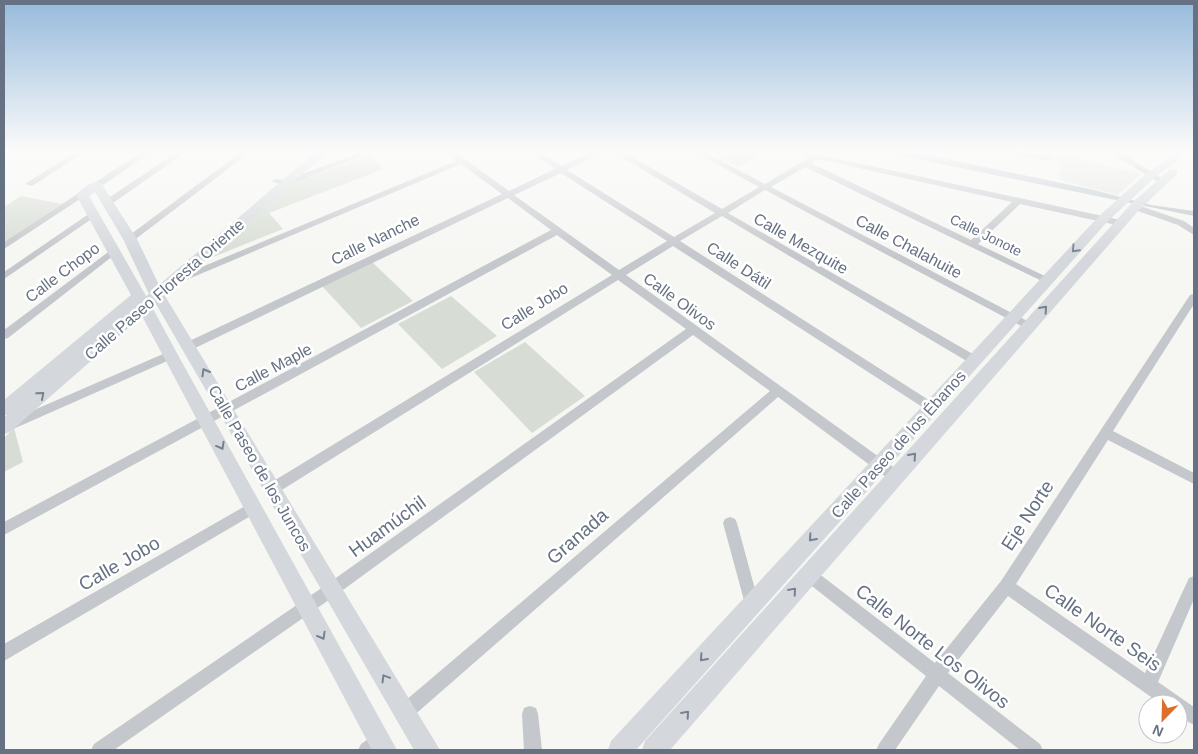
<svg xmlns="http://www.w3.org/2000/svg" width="1198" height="754" font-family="Helvetica,sans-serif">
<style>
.built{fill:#e4e5e4}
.green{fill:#d7ddd4}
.water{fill:#bcc4ca}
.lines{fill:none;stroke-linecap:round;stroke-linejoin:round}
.street{fill:#c4c7cb;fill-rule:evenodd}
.secondary{fill:#d4d8dc;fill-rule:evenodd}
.oneway{stroke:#768190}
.labels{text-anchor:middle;stroke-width:5;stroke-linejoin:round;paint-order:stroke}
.far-street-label{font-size:14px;fill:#667283;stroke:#fff}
.street-label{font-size:16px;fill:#667283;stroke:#fff}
.near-street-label{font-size:19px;fill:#667283;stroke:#fff}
</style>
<rect width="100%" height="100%" fill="#f6f6f3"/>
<path class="built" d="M1059 153 1141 174 1118 195 1059 180 1061 162 1058 161Z"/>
<path class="green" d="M707 150H766L769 151 738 167Z
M371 155 383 169 269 213 283 229 198 263 289 184Z
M21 196 62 204 4 242V207Z
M372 262 413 301 361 328 322 286Z
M451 296 497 336 442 369 398 324Z
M525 342 585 396 532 433 474 372Z
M14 428 23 462 4 472V438Z"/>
<path class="water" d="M873 150H904L1090 189 1151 205 1194 211V216Z"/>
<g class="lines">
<path class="street" d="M79 150H88L32 186 25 184Z
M145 150H154L100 187H94V183Z
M180 150H189L110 205H104V201Z
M244 150H253L133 241H127V237Z
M367 150H378L290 184 276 183 272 181 276 179 286 180Z
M443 150H452L509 191 555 169 527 150H536L562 166 596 150H606L567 170 674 237 715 213 610 150H620L722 209 759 187 691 150H701L765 184 810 157 782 150H797L1121 220 1125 223 1121 226 1020 204 978 244 1049 278 1051 280 1046 283 805 167 771 187 1033 324 1034 326 1033 328H1025L765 190 728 213 978 357 979 360 978 363H970L722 216 680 241 935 404 937 407 935 410H927L673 246 626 275 900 472 901 476 900 480 895 481 890 480 778 397 411 718 405 720 399 718 397 712 399 706 770 391 693 335 336 595 114 750H91L94 744 326 585 686 329 618 280 277 493 272 495 267 493 265 489 267 485 612 275 557 235 4 535V522L551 230 508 198 193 349H185L184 346 185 343 502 194 461 164 179 283 176 284 171 281 173 279 456 161ZM818 159 1012 202 971 240 811 163ZM561 173 667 241 619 270 514 195Z
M995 150H1011L1044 156 1046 150H1054L1051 159 1047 161Z
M1106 150H1116L1165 180 1158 182Z
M79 193H82L86 195 4 249V242Z
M1135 204 1184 221 1194 228V235L1178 225 1132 209V205Z
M93 211 96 212V216L4 279V272Z
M115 247 120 250 118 252 8 338 4 339V330Z
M1194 294V304L1113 431 1194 473V484L1108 440 1016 584 1145 673 1189 578 1194 576V599L1158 682 1194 707V725L1178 716V704H1161L1008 596 948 673 1040 744 1043 750H1020L939 686 895 750H876L879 744 926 676 803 579 801 574 803 569 808 567 813 569 935 663 1001 581 1190 295Z
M170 351 174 352 175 355 174 358 4 433V423Z
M254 501 259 503 261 507 259 511 4 661V644Z
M730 517 735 519 737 523 759 604 757 609 752 611 747 609 745 604 723 523 725 519Z
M530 706 536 708 538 714 542 750H524L522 714 524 708Z
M380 731 386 734 389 740C383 754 371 750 358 750L361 744Z"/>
<path class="secondary" d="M318 150H330L165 296 440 750H414L156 304 152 307 178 355 397 750H372L142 316 10 432 4 434V417L7 415H4V400L131 295 76 195C82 188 92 180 101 183L137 239 159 285ZM95 192 123 239 149 294 146 296 89 196Z
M1181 150H1193L1155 177 1107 222 636 750H608L611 741 1099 216 1147 173Z
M1173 169 1177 170V174L1139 210 670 750H642L645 741 1131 204 1169 170Z"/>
</g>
<defs><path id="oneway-chevron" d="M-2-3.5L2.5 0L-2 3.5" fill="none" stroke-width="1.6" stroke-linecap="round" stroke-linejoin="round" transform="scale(1.25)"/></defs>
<g class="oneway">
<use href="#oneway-chevron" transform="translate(1075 249) rotate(133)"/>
<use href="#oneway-chevron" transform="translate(1044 309) rotate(-48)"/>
<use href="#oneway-chevron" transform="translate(205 372) rotate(-120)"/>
<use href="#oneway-chevron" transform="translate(41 395) rotate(-41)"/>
<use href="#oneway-chevron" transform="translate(221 446) rotate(61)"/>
<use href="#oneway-chevron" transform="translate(913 456) rotate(-48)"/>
<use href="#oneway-chevron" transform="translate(812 538) rotate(132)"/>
<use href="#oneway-chevron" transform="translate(793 591) rotate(-49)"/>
<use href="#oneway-chevron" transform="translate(322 636) rotate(61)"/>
<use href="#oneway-chevron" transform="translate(703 658) rotate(132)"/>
<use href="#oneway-chevron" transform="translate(385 678) rotate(-121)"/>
<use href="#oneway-chevron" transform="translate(686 714) rotate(-49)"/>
</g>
<linearGradient id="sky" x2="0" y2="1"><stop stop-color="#96badc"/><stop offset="0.59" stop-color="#fbfbfa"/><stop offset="1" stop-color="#fbfbfa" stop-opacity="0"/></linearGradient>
<rect width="1198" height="256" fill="url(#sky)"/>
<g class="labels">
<g class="far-street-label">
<text transform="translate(986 235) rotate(26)" y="5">Calle Jonote</text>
</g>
<g class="street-label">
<text transform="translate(375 239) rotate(-26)" y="6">Calle Nanche</text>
<text transform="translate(801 243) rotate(30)" y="6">Calle Mezquite</text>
<text transform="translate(909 246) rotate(28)" y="6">Calle Chalahuite</text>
<text transform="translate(739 265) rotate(33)" y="6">Calle Dátil</text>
<text transform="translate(62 272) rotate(-37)" y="6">Calle Chopo</text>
<text transform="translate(164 289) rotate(-41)" y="6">Calle Paseo Floresta Oriente</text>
<text transform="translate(680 301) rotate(36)" y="6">Calle Olivos</text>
<text transform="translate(534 306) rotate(-32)" y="6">Calle Jobo</text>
<text transform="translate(273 367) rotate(-28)" y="6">Calle Maple</text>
<text transform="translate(898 444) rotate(-48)" y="6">Calle Paseo de los Ébanos</text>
<text transform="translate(260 468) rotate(60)" y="6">Calle Paseo de los Juncos</text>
</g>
<g class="near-street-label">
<text transform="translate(1027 515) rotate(-57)" y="7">Eje Norte</text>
<text transform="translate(387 526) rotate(-36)" y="7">Huamúchil</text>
<text transform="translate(577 536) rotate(-41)" y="7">Granada</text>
<text transform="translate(119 563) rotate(-30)" y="7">Calle Jobo</text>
<text transform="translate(1103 627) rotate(35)" y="7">Calle Norte Seis</text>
<text transform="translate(933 646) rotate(38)" y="7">Calle Norte Los Olivos</text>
</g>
</g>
<rect width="1198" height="754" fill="none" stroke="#667283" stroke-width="10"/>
<g transform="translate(1163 719) rotate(203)"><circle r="24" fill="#ffffff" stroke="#c2c7cd"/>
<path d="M0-4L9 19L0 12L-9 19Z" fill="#dd6f2c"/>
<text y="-8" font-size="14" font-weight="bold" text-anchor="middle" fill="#667283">N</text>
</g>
</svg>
